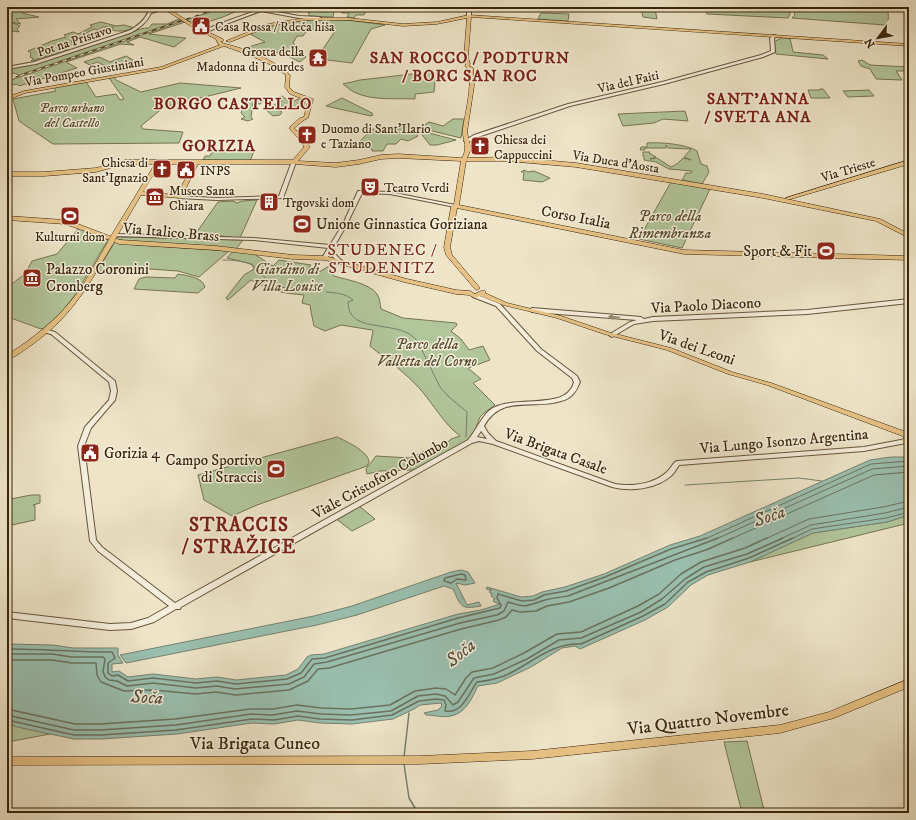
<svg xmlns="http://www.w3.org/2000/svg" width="916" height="820" font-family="'IM FELL DW Pica',serif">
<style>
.green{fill:#b2c69c;stroke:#767553}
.water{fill:#9ac0b1;stroke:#74826e}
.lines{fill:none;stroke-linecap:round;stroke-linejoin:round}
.shore-far1{stroke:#6a725e;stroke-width:1}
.shore{stroke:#6a725e;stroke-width:1.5}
.stream-far1{stroke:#74826e;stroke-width:1}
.stream{stroke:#74826e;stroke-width:1.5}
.canal{stroke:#9ac0b1;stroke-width:2.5}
.minor-casing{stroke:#67543a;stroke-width:2}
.major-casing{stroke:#3a240a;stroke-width:1}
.minor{fill:#f4eedc;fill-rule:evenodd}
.major{fill:#e7c284;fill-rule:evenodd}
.rail{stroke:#3a240a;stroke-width:1;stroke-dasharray:4.5 4.5;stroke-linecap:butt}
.major-bridge-casing{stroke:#3a240a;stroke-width:6;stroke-linecap:butt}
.major-bridge{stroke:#e7c284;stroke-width:5.5}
.oneway{fill:#978973}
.labels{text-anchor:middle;stroke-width:3;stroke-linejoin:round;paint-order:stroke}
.far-poi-label{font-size:13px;fill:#3a240a;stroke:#f4eedc;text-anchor:start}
.far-street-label{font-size:13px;fill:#3a240a;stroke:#f4eedc}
.far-park-label{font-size:13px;font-style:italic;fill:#584c2e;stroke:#f4eedc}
.park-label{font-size:15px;font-style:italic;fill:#584c2e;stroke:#f4eedc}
.street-label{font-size:15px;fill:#3a240a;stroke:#f4eedc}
.poi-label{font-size:15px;fill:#3a240a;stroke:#f4eedc;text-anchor:start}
.far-district-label{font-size:16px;font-weight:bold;letter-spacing:1px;fill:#7a1f14;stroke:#f4eedc}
.neighbourhood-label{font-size:16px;letter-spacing:1px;fill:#7a1f14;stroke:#f4eedc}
.near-street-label{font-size:18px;fill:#3a240a;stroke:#f4eedc}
.near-water-label{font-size:19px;font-style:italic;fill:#57533c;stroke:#f4eedc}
.district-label{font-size:19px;font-weight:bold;letter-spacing:1px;fill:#7a1f14;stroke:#f4eedc}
</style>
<rect width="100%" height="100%" fill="#eee5c9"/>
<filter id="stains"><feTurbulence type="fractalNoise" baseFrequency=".005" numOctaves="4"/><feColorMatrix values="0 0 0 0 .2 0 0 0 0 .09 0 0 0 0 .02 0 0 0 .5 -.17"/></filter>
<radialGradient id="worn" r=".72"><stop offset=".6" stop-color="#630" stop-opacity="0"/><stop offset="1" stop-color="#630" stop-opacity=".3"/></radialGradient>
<path class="green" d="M7 7H45L31 11H22V13L39 17 16 19 21 24 11 22 20 26 17 29 19 32 14 31 7 33V21H10L7 20Z
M225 7H247C230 13 204 29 186 20Z
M308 7H321L322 12 334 11 333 17 309 16Z
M341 7H344L343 10 345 7H387V8H368L364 15H356L354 18 347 17 349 13H342V10L336 11V9H341Z
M598 7H665V9H655L657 19 643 17 641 9Z
M705 7H788L790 14 788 18 707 14Z
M793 7H886C889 14 890 20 885 25L792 18 795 15Z
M541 13 569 14 568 21 538 19Z
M179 19 181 20 19 75 14 73 7 74V69C46 62 84 42 121 36 132 35 135 28 149 28L152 24H167Z
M315 19 347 20 385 25 371 29 352 63 319 59 318 55 321 52 335 31 308 29 303 36H297L293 43 306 57 300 62 279 52 262 57 242 49 265 42 250 34 281 23Z
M183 21 185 22 149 34 186 38 174 47 140 37 127 42 134 45 121 44 66 62 77 68 19 86 17 84 12 85 8 81Z
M101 22 116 26 124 25 135 28C127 31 120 32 111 30L114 27H102L98 30 94 29 71 41 76 42 64 50H70L37 59 34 61H31L34 59 30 57 31 53 28 51 52 41 66 37 64 35 73 32 78 34 92 27 90 25Z
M781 38H790L793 52 823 55 828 59 776 54 774 42Z
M126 56 133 60 123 64 127 66 112 69 97 62 90 65 84 62 99 57 110 62Z
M862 60 870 65 909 67V71H896L902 80 876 79 870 69 861 66 858 61Z
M429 72 432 73 435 82 434 92 415 94V99C396 98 374 101 356 93 351 91 347 87 343 84L360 80Z
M114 77 116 80 141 92 180 83 241 88 164 107 141 126 143 129 183 132 179 143 53 144 19 121 13 99 56 91 54 87 86 82 96 97 116 94 120 100 124 99 109 78Z
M820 89H823L830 98H811L808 90H820Z
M869 90 874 96 848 97 843 91Z
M282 96C289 101 291 103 298 99L305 100 304 108 282 106 275 108 282 112 280 115 273 116 265 109 282 101 277 98Z
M254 98 265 100 260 104 253 103 251 117 253 119 248 121 241 119 245 117 241 113 244 106Z
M342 98 372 113 373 115 371 116 326 106Z
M685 111 688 121 663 119 654 123 623 126 618 114Z
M453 119H464L461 138 420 128 429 122 443 126Z
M404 126 413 129 418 136 408 141 401 139 396 144H387L383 151H372V149L363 147 366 143 359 142 372 129 393 132Z
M423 131 425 132 456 140 437 145H430L420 132Z
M647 143C660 142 686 144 697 151L701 164 707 166 709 172 702 184 682 180 686 173H691L692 171 669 169 656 162 644 160V157L643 156V152H650L649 153 656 157 650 159 657 158 671 167 677 164 683 158 691 160 684 157 691 149 668 148 666 145V148H645V150H640L641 147H647Z
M255 149 250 161 203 160 205 156H210L212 152H225L227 150Z
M524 170 528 172 534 171 550 178 542 182 523 180 524 172H521Z
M671 182 710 189 682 248 639 239Z
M257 200 240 238 226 237 218 235 209 237 194 236 218 202 233 201 237 203 242 201Z
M79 228 108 240 75 295 60 314 44 328 41 329 8 317 7 292 9 286 25 274 32 261 57 254Z
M117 237 243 240 236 249 136 243 116 239Z
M115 242 138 245 229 251 199 277 178 271 135 268 132 271H97Z
M233 251 254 254 273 266 279 260 311 265 308 269 319 272 331 265H335L336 267 330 271 334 276C347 280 369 283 377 294 380 298 380 305 381 309L403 318 456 323 457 325 451 331 461 339 469 350 483 346 490 360 468 368 481 379 473 383 495 405 485 412 480 417 473 435 464 443 415 470 380 471 367 474 366 469 376 456 410 458 432 447 446 444 451 439 460 436C443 423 434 405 420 389 406 373 387 360 370 346L373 331 372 330 341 325 325 331 314 326 311 312 310 305 302 303 304 295C281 293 271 291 251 280L228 300 226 298 244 275 254 269 252 264 227 258Z
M178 274C188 276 202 277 205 287L198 293 134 289 139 279 146 277 175 278Z
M337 437C346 441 369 452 369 462L367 466 257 505 232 516 204 500 198 475Z
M31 495H40V503L33 505 35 506V520L7 526V511L11 499Z
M358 505 375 519 352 531 335 518Z
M909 515V523L750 562 812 533 887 522Z
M7 724 50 734 13 741H7Z
M747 741 764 810 741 809 724 742Z"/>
<path class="water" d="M891 457H909V515L887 522 813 533 750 562 708 575 691 585 668 607 645 620 580 649 575 646 562 648 531 667 497 683 478 686C472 698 466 713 451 716 444 718 433 715 426 715L424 713 438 710 442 706 441 703 420 705 414 709 393 719 352 724 320 723 298 720 274 724 252 723 177 734 101 739H74L17 727 7 723V644L53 645 73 648H118V655L123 663 112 664V672L119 671 128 677 153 674 196 679 217 677 236 680 286 675 298 669 307 657 311 655 324 654 458 614 481 610 500 604 494 602 493 600 495 599 491 596 492 594 490 593 489 591 492 590 486 589 487 587 521 597 533 596 542 592 565 587 604 574 670 545 700 536 870 460Z
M461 570 468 572 475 583 465 585 456 583 467 605 479 602 481 606C460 610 461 606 453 589L444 586 357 615 317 625 126 663 120 655 314 616 352 606 451 572Z"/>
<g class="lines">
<path class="shore-far1" d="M705 539 871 464 909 461
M716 539 872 469 909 466
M731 539 874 475 909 472
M765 539 809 519 883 507 909 501
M780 539 811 525 885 513 909 507
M791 539 812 529 886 518 909 512"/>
<path class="shore" d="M461 574 465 575 466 580 457 579 451 583 444 581 445 578Z
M7 649C42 649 77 652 112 652L115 658 108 663V673L112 676 118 675 128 681 153 678 196 683 217 681 236 684 287 679 301 673 312 659 325 658 458 618 500 608 501 605 497 598 498 594 522 601 534 600 544 595 566 591 605 577 671 549 707 538
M7 654H52L72 657H103L105 659 103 671 105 677 109 680 117 681 127 686 153 683 196 688 217 686 235 689 289 684 304 677 314 664 327 662 460 623 497 615 504 611 508 602C528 609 527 605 545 600 553 598 561 597 568 596L718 538
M7 660H52L72 663H96L97 675 101 682 124 691 153 690 196 694 216 692 236 695 289 690 308 681 318 669 329 668 461 629 499 620 506 617 512 610 520 612 536 611 547 606 569 602 609 588 675 560 706 550 733 538
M7 709 75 724H100L175 719 250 709H273L297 705 321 708 351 709 390 705 415 691 436 688 446 689 455 695 466 678 472 672 493 668 524 653 557 634 581 632 638 606 659 594 681 574 701 562 745 548 767 538
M7 715 74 730H100L176 725 251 714 273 715 297 711 321 714 351 715 391 711 418 696 436 694 445 696 453 705 458 702 474 678 494 674 527 659 559 640 581 638 641 612 662 599 685 579 704 567 747 554 783 538
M7 720 74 735H101L176 730 252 719 274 720 298 716 320 719 352 720 392 715 419 701 436 699 444 700 446 705 445 711C463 714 468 694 477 682 487 681 495 679 504 676 530 665 551 642 581 644L643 616 665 604 688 582 706 572 749 558 793 538"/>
<path class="stream-far1" d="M223 260C236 260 252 261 261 272 264 276 266 281 271 283 280 289 293 288 304 289
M326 292C336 293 345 293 353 300L348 302C348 337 402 317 418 342L440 387 449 397 467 412 466 437
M685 485 799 478 822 481"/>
<path class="stream" d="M404 757 409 713
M404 764 409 798 418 813"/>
<path class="canal" d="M255 7H267"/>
<defs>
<path id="minor" d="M467 7H471V16L469 17 467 16Z
M161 8H162V10L151 13C147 22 140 28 130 33L36 64 7 69V67L34 62 128 31C137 27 144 21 149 11Z
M261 9 299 16 319 17 321 18 319 19 299 18 261 11 218 27 205 33 202 32 216 25Z
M774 35 777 36 774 38 775 52 763 57 664 84 570 106 478 137 468 142 464 141 474 135 568 104 662 82 761 55 771 51 770 38Z
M292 161H296V162L283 198 217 200 179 198 177 197 179 196 217 198 279 196Z
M358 191 390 192 455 205 457 206 455 207 390 194 362 193 347 224 334 247 335 254 343 262 340 264 338 263 330 253 327 259H323L322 258 328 248 253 240 115 236 113 235 115 234 253 238 330 245 343 224Z
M475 294 500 304 541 349 577 376 580 382C578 386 577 390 574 393 571 397 566 400 561 401 532 410 502 394 484 426L488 433 496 441 615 484C632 487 654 484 667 472 670 469 672 465 675 462L677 461 864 447 906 439 908 440 909 441 906 443 864 451 679 465C677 468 675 472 672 475 657 489 631 492 612 487L493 444 479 441 472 443 181 607 180 609H176L154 622 131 629 110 630 7 618V612L110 624 131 623 148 618 169 606 98 551 90 541 78 446 85 427 109 400 111 391 109 382 51 334 43 332 42 331 43 330 45 329 55 332 115 381 117 391 115 400 91 428 84 446 96 540 102 547 175 603 468 440C477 430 483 412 495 407 515 397 558 407 570 390 572 388 573 385 574 382L572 378 537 351 496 306 473 297 472 296ZM481 431 487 439 477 437Z
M909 299V303L807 314 653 321 634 324 612 337 610 336 609 335 610 334 630 322 637 320 532 312 529 310 532 308 641 317 644 319 653 317 807 310Z"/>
<path id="major" d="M160 7H164L163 8 169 9 197 27 194 28 167 11 159 10Z
M469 15 909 44V46L471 17 468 57 470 64 469 66 473 68 474 86 467 132 471 149 467 158 507 157 576 163 763 194 880 219 909 234V238L876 221 763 198 576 167 507 161H466L459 205 684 250 909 256V260L684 254 457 208 450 247 452 255 480 288 477 290 475 289 446 255 444 247 451 207 454 204 461 161 398 158 381 159 359 164 336 167 294 164H198L181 198 141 195 117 236 114 238 111 236 155 164H125L96 172 44 176H7V172H44L96 168 125 160H293L304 147 302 142 289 128 300 118 304 117 308 101 290 94 285 87 286 75 271 65 254 57 224 46 162 69 25 93 7 100V97L24 91 161 67 220 45 218 44 216 39 198 30V28H199L223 39V41H221L222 43C246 49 272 58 290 75L289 87 294 92 313 99V100L308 118 304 120 294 128 305 140 310 147 298 161 336 163 359 160 381 155 398 154 462 158C463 156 465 152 465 149 466 143 462 137 463 130 464 116 476 75 465 66L466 64 464 57 467 18 437 24 403 26 349 20H305L270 26 230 42 226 41 268 24 305 18H349L403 24 437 22ZM160 164H193L177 195 143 192Z
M909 160V164L791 199H787L786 198Z
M7 216 65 220 78 224 120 240 216 246 293 255 325 256 407 279 456 290 470 291 475 294 481 291H485L486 292 485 293 507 303 561 316 608 332 671 348 732 372 771 383 909 433V445H906L901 440 905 437 767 385 728 374 667 350 604 334 557 318 503 305 480 296 475 298 469 295 456 294 404 282 325 260 293 259 216 250 119 244 114 242C89 284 74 314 33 344 25 349 16 357 7 360V355C34 338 59 318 78 292 89 276 98 259 108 242L110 240 65 224 7 220Z
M909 679V687L834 718 780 733 532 759 420 764 7 765V757L420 756 532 751 780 725 829 712Z"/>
</defs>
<use href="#minor" class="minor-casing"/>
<use href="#major" class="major-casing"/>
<use href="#minor" class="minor"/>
<use href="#major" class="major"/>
<path class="rail" d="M7 80 222 7"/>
<defs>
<path id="major-bridge" d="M111 242 114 236"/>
</defs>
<use href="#major-bridge" class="major-bridge-casing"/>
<use href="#major-bridge" class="major-bridge"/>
</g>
<defs><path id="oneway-solid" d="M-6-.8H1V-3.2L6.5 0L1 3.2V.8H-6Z"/></defs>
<use class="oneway" href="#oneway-solid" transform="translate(614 317) rotate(-175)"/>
<defs>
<symbol id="civic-square" viewBox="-11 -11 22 22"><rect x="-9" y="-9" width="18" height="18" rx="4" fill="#8f2418" stroke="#f4eedc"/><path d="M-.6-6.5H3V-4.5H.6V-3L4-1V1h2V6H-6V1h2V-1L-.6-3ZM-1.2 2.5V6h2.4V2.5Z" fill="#fff"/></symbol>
<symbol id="temple-square" viewBox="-11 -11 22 22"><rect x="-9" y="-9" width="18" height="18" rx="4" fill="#8f2418" stroke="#f4eedc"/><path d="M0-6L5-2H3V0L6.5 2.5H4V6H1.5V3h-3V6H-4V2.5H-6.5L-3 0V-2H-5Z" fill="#fff"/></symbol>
<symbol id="church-square" viewBox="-11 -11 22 22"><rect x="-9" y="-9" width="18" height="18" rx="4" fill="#8f2418" stroke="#f4eedc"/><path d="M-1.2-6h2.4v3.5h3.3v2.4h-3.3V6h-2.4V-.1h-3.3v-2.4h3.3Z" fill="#fff"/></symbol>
<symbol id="theatre-square" viewBox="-11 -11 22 22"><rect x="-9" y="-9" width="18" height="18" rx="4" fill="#8f2418" stroke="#f4eedc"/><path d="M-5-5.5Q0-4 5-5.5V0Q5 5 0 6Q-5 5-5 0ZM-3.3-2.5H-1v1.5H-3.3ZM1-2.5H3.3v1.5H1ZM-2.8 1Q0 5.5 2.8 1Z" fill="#fff"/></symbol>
<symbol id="museum-square" viewBox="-11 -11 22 22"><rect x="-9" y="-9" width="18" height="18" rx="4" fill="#8f2418" stroke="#f4eedc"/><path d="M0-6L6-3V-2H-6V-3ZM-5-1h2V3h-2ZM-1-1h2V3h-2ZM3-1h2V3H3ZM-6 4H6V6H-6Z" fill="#fff"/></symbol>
<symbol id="building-square" viewBox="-11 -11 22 22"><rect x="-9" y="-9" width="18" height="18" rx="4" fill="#8f2418" stroke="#f4eedc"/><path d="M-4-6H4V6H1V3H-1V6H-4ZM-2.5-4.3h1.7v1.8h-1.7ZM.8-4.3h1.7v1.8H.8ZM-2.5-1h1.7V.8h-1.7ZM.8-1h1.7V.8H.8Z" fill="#fff"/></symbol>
<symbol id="stadium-square" viewBox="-11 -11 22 22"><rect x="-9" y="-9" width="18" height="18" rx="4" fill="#8f2418" stroke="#f4eedc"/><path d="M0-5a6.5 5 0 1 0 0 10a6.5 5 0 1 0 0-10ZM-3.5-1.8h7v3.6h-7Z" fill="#fff"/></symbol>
</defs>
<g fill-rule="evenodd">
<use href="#civic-square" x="190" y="15" width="22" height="22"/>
<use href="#temple-square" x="307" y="47" width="22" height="22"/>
<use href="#church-square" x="296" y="124" width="22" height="22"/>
<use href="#church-square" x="469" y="135" width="22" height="22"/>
<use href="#church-square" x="151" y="158" width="22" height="22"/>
<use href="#civic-square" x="175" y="159" width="22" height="22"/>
<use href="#theatre-square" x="359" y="176" width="22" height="22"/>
<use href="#museum-square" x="144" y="186" width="22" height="22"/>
<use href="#building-square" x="258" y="191" width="22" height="22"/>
<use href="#stadium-square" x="59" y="205" width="22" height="22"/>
<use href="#stadium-square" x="291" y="213" width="22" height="22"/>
<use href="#stadium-square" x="815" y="240" width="22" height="22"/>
<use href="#museum-square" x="21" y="267" width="22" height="22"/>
<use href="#civic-square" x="79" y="442" width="22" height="22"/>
<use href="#stadium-square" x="265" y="458" width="22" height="22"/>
</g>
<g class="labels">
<g class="far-poi-label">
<text x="215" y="31">Casa Rossa / Rdeča hiša</text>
<text x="304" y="56" text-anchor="end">Grotta della<tspan x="304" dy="15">Madonna di Lourdes</tspan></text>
<text x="321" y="133">Duomo di Sant'Ilario<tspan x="321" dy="15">e Taziano</tspan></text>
<text x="494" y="144">Chiesa dei<tspan x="494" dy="15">Cappuccini</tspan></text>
<text x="148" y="167" text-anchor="end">Chiesa di<tspan x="148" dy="15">Sant'Ignazio</tspan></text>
<text x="200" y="175">INPS</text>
<text x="384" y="192">Teatro Verdi</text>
<text x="169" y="195">Museo Santa<tspan x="169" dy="15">Chiara</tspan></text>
<text x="283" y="207">Trgovski dom</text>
<text x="70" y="241" text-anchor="middle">Kulturni dom</text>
</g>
<g class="far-street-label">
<text transform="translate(74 40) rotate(-18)" y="5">Pot na Pristavo</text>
<text transform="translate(84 71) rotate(-10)" y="5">Via Pompeo Giustiniani</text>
<text transform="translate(628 81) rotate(-13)" y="5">Via del Faiti</text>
<text transform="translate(616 161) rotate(9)" y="5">Via Duca d'Aosta</text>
<text transform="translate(848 169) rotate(-17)" y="5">Via Trieste</text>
</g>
<g class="far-park-label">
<text x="72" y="112">Parco urbano<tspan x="72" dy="15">del Castello</tspan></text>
</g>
<g class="park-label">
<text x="670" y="221">Parco della<tspan x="670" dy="17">Rimembranza</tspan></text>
<text x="287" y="274">Giardino di<tspan x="287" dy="17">Villa Louise</tspan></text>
<text x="427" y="349">Parco della<tspan x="427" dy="17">Valletta del Corno</tspan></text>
</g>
<g class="street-label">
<text transform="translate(576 217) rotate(11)" y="5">Corso Italia</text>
<text transform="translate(171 232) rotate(5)" y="5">Via Italico Brass</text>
<text transform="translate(706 305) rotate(-3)" y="5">Via Paolo Diacono</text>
<text transform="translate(697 347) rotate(19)" y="5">Via dei Leoni</text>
<text transform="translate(784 441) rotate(-5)" y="5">Via Lungo Isonzo Argentina</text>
<text transform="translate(556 451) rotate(20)" y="5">Via Brigata Casale</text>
<text transform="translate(380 478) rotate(-29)" y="5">Viale Cristoforo Colombo</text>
</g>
<g class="poi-label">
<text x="316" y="229">Unione Ginnastica Goriziana</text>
<text x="812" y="256" text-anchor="end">Sport &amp; Fit</text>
<text x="46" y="274">Palazzo Coronini<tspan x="46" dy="17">Cronberg</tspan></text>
<text x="104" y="458">Gorizia 4</text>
<text x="262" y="465" text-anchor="end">Campo Sportivo<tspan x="262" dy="17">di Straccis</tspan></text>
</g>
<g class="far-district-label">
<text x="470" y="63">SAN ROCCO / PODTURN<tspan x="470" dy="18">/ BORC SAN ROC</tspan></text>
<text x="758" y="104">SANT'ANNA<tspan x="758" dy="18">/ SVETA ANA</tspan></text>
<text x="233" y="109">BORGO CASTELLO</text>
<text x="219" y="151">GORIZIA</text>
</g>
<g class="neighbourhood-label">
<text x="382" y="255">STUDENEC /<tspan x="382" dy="18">STUDENITZ</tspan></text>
</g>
<g class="near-street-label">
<text transform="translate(708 719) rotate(-7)" y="6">Via Quattro Novembre</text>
<text x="255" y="749">Via Brigata Cuneo</text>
</g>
<g class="near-water-label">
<text transform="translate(769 515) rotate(-19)" y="7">Soča</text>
<text transform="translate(460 652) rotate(-39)" y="7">Soča</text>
<text transform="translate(147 696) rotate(3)" y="7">Soča</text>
</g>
<g class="district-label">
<text x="239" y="531">STRACCIS<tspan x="239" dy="22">/ STRAŽICE</tspan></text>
</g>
</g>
<rect width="916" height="820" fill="none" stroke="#eee5c9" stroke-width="24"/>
<rect x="8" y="8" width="900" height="804" fill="none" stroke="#3a240a" stroke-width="2"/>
<rect x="12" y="12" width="892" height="796" fill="none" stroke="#3a240a"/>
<g transform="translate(878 38) rotate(238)" stroke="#f4eedc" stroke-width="3" paint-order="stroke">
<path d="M0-3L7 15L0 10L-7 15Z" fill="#3a240a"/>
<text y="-6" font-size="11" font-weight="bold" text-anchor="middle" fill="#3a240a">N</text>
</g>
<rect width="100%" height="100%" filter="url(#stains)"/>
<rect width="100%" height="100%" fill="url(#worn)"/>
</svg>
